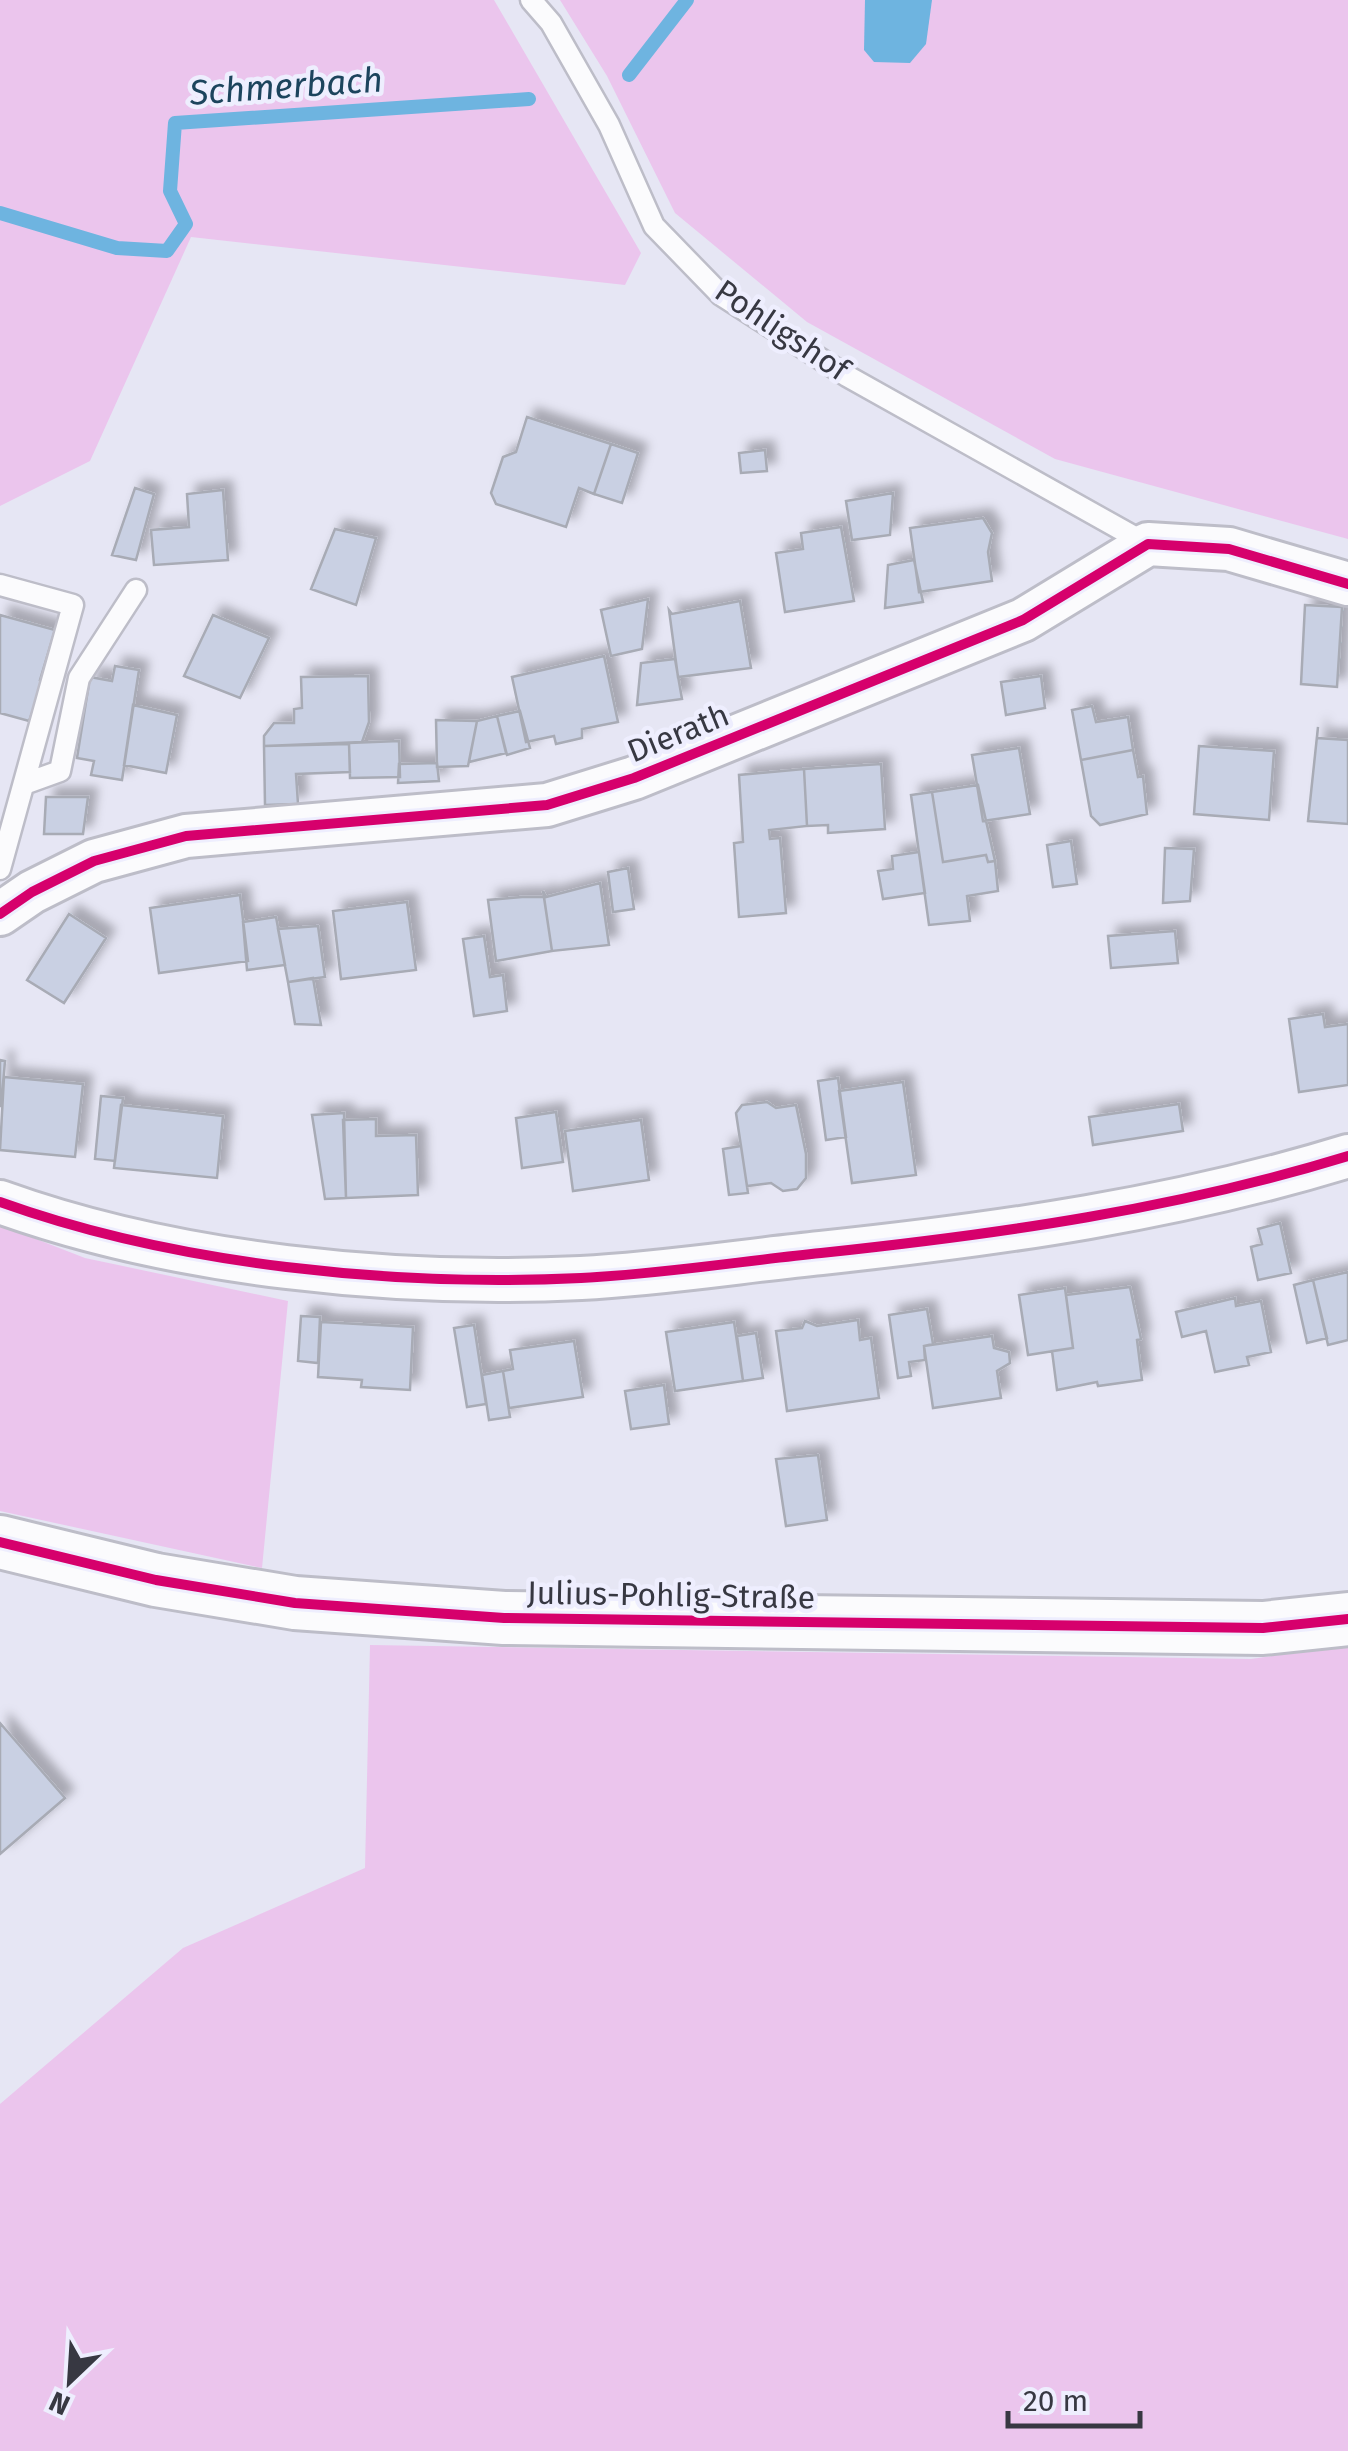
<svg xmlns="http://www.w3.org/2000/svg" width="1348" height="2451" font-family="'Fira Sans',sans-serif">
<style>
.green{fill:#ebc5ed}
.water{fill:#6eb4e0}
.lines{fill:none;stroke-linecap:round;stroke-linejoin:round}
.stream{stroke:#6eb4e0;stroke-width:14}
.building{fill:#c9d0e3;stroke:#a8abb5;stroke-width:2.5;filter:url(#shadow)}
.service-casing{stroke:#bdbdc8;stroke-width:25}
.minor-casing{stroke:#bdbdc8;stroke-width:48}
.tertiary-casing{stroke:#bdbdc8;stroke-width:58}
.service{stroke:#fbfbfd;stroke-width:20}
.minor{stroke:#fbfbfd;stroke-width:42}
.tertiary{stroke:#fbfbfd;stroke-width:52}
.cycleway-casing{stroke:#eeeefe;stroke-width:16}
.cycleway{stroke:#d6006c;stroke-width:10}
.labels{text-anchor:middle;stroke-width:9;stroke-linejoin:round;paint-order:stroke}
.street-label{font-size:32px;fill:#373842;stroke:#eeeefe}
.water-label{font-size:35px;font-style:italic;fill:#1c445d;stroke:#eeeefe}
</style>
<defs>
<filter id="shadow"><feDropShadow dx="9" dy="-9" stdDeviation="5" flood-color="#0004"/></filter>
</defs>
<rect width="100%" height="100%" fill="#e6e6f4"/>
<path class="green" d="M0 0H494L641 253 625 285 191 237 90 461 0 506Z
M560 0H1348V539L1055 459 807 322 675 213 607 76Z
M0 1225 85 1258 288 1301 262 1568 0 1511Z
M370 1645 1251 1659 1348 1645V2451H0V2104L183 1948 365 1868Z"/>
<path class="water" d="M865 0H932L926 44 910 63 874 62 864 50Z"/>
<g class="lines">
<path class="stream" d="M629 75 687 0
M0 213 117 248 167 251 186 224 170 191 175 123 529 99"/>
</g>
<path class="building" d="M527 417 611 444 594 494 579 488 566 527 496 504 491 493 503 457 516 452Z
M611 444 638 453 622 503 594 494Z
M765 450 767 471 741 473 739 453Z
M135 488 154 494 136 560 112 555Z
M223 490 228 560 154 565 151 530 189 527 187 494Z
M893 493 890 535 852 540 846 501Z
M983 518 992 533 988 552 992 581 919 592 910 528Z
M841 527 854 601 785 612 776 553 803 549 801 533Z
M335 529 376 538 356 605 311 589Z
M914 560 923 602 885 608 888 565Z
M648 599 642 649 611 656 601 610Z
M740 601 751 668 678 677 669 610 672 614Z
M1305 605 1342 607 1337 687 1301 684Z
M0 615 55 630 40 680 44 682 29 721 0 713Z
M213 615 269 638 240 698 184 676Z
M604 656 618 722 582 729V738L556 744 554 736 526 742 512 677Z
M675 659 682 699 637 705 641 663Z
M115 666 139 670 122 780 91 775 94 761 77 758 90 677 112 681Z
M368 676 369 722 362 742 264 746V736L274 723H294V709L302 708 301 677Z
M1041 676 1045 708 1006 715 1001 682Z
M133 705 177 715 166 773 124 765Z
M1092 706 1096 722 1128 717 1133 750 1081 760 1072 710Z
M520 711 530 748 507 755 497 716Z
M497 716 506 753 469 762 477 721Z
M436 720 477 721 468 766 437 767Z
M1318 727 1317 738 1348 740V824L1308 821Z
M399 741 400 777 350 778 349 743Z
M349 744 350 772 296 774 298 804 265 805 264 746Z
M1199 746 1274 751 1269 820 1194 814Z
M1019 748 1030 814 983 821 972 755Z
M1133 750 1138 777 1143 776 1147 814 1100 825 1091 816 1081 760Z
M437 763 439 781 398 783 399 764Z
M881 764 885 829 828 833V825L807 826 804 769Z
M804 769 807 826 769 830 770 839 780 838 786 913 739 917 734 843 743 842 739 775Z
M978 785 995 861 988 862 986 855 943 862 932 792Z
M932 792 943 862 986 855 988 862 995 861 998 891 967 896 970 921 929 925 911 795Z
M46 797H88L83 834H44Z
M1071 841 1077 884 1053 887 1047 845Z
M1165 848 1194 849 1190 901 1163 903Z
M919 852 925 893 883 899 878 871 893 869 892 856Z
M628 868 634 909 613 912 608 872Z
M600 883 609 945 552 951 543 891 546 897Z
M240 895 248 961 159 973 150 908Z
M522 897H544L552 951 496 961 488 900Z
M407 902 416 970 341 979 333 911Z
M69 914 106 938 64 1003 27 980Z
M276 917 285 965 247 970 243 922Z
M318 926 325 977 288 982 278 929Z
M1175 931 1178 963 1111 968 1108 936Z
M484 936 490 977 503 975 507 1011 474 1016 463 939Z
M313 978 321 1025 295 1024 288 982Z
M1323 1014 1325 1027 1348 1024V1085L1299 1092 1289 1019Z
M0 1060 5 1061 1 1106H0Z
M4 1077 83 1084 75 1157 0 1150Z
M838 1078 846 1137 826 1140 818 1081Z
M903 1082 916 1175 852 1183 839 1091Z
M101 1096 123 1098 115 1161 95 1159Z
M767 1102 776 1108 796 1105 806 1154V1178L797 1189 783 1191 771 1183 747 1186 736 1113 742 1105Z
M1179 1104 1183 1131 1093 1145 1089 1117Z
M121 1105 223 1116 217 1178 114 1168Z
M556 1112 563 1162 522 1168 516 1118Z
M344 1113 346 1198 325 1199 312 1115Z
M376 1119V1136L416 1135 418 1195 346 1198 343 1120Z
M641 1120 649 1180 573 1191 565 1131Z
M741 1146 748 1193 729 1195 723 1149Z
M1280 1223 1291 1273 1258 1280 1251 1247 1262 1244 1258 1229Z
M1348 1272V1340L1328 1345 1313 1280Z
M1313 1280 1327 1338 1307 1343 1294 1285Z
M1130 1287 1141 1339 1137 1340 1142 1380 1098 1386 1097 1382 1057 1390 1052 1351 1073 1348 1066 1295Z
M1065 1288 1073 1348 1028 1355 1019 1295Z
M1235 1298 1236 1306 1261 1301 1271 1352 1247 1357 1249 1365 1215 1372 1206 1331 1182 1337 1176 1312Z
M927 1309 933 1344 924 1346 925 1360 909 1362 911 1376 898 1378 889 1315Z
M301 1316 320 1317 318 1363 298 1361Z
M858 1320 860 1340 871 1338 879 1398 787 1411 776 1331 802 1328 805 1321 817 1326Z
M321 1322 413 1327 410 1390 361 1387 362 1380 318 1377Z
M734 1322 743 1381 675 1391 666 1332Z
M474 1325 486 1404 467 1407 454 1328Z
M756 1333 763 1378 743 1381 737 1336Z
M992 1336 994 1348 1009 1352 1010 1363 997 1371 1001 1398 933 1408 924 1346Z
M574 1341 583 1397 509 1408 503 1371 513 1369 510 1350Z
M503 1371 510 1417 489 1420 482 1375Z
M664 1385 669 1424 631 1429 625 1391Z
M818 1455 827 1520 786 1526 776 1459Z
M0 1723 65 1798 0 1854Z"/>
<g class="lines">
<defs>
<path id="service" d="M531 0 551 23 609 125 654 226 721 295 847 376 1147 544
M0 585 73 605 0 869
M24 784 60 771 79 678 136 590"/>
<path id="minor" d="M0 914 32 892 94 861 186 836 547 805 634 778 1023 620 1148 544 1229 549 1348 584
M0 1202C175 1265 395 1287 581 1278 661 1274 742 1261 821 1253 1000 1234 1176 1209 1348 1156"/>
<path id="tertiary" d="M0 1542 156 1580 295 1603 504 1618 1263 1628 1348 1619"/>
</defs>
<use href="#service" class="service-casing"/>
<use href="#minor" class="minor-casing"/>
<use href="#tertiary" class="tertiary-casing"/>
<use href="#service" class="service"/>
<use href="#minor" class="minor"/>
<use href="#tertiary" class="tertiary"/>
<defs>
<path id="cycleway" d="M0 914 32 892 94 861 186 836 547 805 634 778 1023 620 1148 544 1229 549 1348 584
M0 1202C175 1265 395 1287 581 1278 661 1274 742 1261 821 1253 1000 1234 1176 1209 1348 1156
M0 1542 156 1580 295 1603 504 1618 1263 1628 1348 1619"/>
</defs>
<use href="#cycleway" class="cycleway-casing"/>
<use href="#cycleway" class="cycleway"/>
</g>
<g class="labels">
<g class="street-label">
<text transform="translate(782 330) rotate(34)" y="11">Pohligshof</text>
<text transform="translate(678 733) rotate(-22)" y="11">Dierath</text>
<text transform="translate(671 1595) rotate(1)" y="11">Julius-Pohlig-Straße</text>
</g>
<g class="water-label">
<text transform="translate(286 86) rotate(-4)" y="12">Schmerbach</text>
</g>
</g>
<g transform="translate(70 2381) rotate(205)" stroke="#eeeefe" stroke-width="8" paint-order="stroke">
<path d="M0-8L18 38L0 25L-18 38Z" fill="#373842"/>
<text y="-15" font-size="28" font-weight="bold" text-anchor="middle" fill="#373842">N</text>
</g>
<path d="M1008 2411v15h132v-15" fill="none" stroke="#373842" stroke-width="5"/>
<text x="1023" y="2411" font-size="30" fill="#373842" stroke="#eeeefe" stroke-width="8" paint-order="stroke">20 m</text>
</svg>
